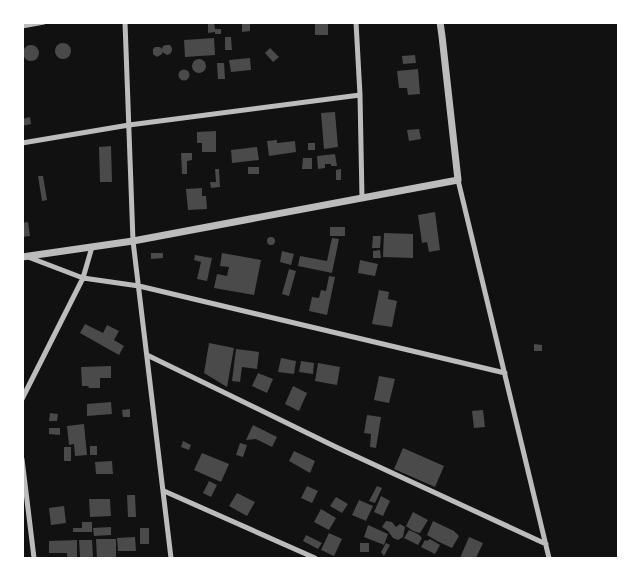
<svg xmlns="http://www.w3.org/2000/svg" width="641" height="581" font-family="'Asap Condensed',sans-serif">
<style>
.building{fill:#4a4a4a}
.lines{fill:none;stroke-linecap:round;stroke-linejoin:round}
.minor{stroke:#bcbcbc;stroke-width:5}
.tertiary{stroke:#bcbcbc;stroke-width:7}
</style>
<rect width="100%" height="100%" fill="#111"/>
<path class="building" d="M208 22H214L215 29H221V34H215V32L208 33Z
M242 22H250V31L242 32Z
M315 22H328V35H315Z
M225 37H231L232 50H225Z
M214 38 215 55 185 57 184 40Z
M55 51a8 8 0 1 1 16 0a8 8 0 1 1-16 0Z
M166 45H170L172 48V51L170 54 167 55 162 52V54L157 57 153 54V49L155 47H160L162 49 163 46Z
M23 53a8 8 0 1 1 16 0a8 8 0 1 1-16 0Z
M270 48 279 57 273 62 265 53Z
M415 55 416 63 403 64 402 56Z
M250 58 251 70 231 72 229 60Z
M192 66a7 7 0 1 1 14 0a7 7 0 1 1-14 0Z
M217 63H224L225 79H218Z
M418 69 420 94 408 95 407 88H399L397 71Z
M178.5 75a5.5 5.5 0 1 1 11 0a5.5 5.5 0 1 1-11 0Z
M335 112 338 147 324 149 321 113Z
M30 117 31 124 22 126V119Z
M419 129 421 139 409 141 407 130Z
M216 131V152H202V143H197V132Z
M277 140V143L295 141 296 152 269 156 267 141Z
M308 143H315V150H308Z
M111 146 112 182H100L99 147Z
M257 147 259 160 232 163 231 150Z
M181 153H192V160L187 161V174H182Z
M335 154 337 166H331V164H325V168L318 169 317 156Z
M303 158H312V169H302Z
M248 167H259V174H248Z
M215 169H219L220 187 211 188 210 182H216Z
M341 169V180H336V170Z
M38 176H43L47 200 42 201Z
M202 188V196H206L207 209 188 210 186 189Z
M435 212 440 250 429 252 427 242 422 243 418 215Z
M28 222 30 236 22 237V223Z
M330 227H345V236H330Z
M384 233 413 234V258L383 257Z
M373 236H381L380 248H372Z
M267 241a4 4 0 1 1 8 0a4 4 0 1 1-8 0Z
M332 238 339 239 332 273 298 266 300 256 327 261Z
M380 250 381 258H373V251Z
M282 251 294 254 291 265 280 262Z
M151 253H163V258L151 259Z
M222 253 261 260 254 295 214 288 217 274 227 276 229 267 220 266Z
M195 255 212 258 207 281 197 279 201 262 194 260Z
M360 260 378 264 375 276 358 273Z
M289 269 296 271 289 296 282 294Z
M329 276 335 277 327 315 309 311 312 297 319 298 321 290 326 291Z
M379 290 389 292 388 299 397 301 392 327 372 324Z
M85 324 103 333 107 325 119 331 114 340 124 346 119 355 80 333Z
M209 343 234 348 227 387 204 373Z
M534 344 542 345V351H534Z
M236 349 259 352 257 369 242 367 240 382 232 381Z
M281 358 296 361 294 374 278 372Z
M301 361 314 363 313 374 299 372Z
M318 363 340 367 337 385 315 381Z
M111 366V378H100V388H89L88 386H82L81 367Z
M258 373 273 379 267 393 252 386Z
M379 376 395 379 389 403 374 400Z
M293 386 307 393 299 411 285 404Z
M111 402 112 414 87 416V404Z
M130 409V417H123L122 410Z
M483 410 485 427 474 428 472 411Z
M50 413 58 414 57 421H49Z
M367 415 381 417 376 448 370 447 371 434 364 433Z
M84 424 87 455 75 456 74 444 69 445 67 426Z
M253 425 277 437 272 447 256 439 246 440Z
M49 428H60V435L49 434Z
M183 441 191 445 189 450 181 447Z
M240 443 247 445 243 457 236 455Z
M90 446H97V455H90Z
M64 447H71V461H64Z
M403 448 444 466 435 487 394 469Z
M294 451 315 461 310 473 289 461Z
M202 453 229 464 221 482 194 470Z
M112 461 113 474H96L95 462Z
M209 481 217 485 211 497 203 493Z
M307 486 318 491 312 503 301 498Z
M377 486 382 488 375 503 369 501Z
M237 493 255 502 247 516 229 506Z
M127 495H135L136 517H128Z
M381 496 390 501 383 516 374 512Z
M336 497 348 504 342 513 330 506Z
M89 499H110L111 516 90 517Z
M359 500 373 506 366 521 352 515Z
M64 506 66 523 51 525 49 508Z
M321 509 336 518 329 530 314 522Z
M413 512 428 520 420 533 413 531 406 526Z
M386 521 392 522 396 527 400 524 405 527 403 537 398 540 393 538 388 531 382 527Z
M433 521 454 531 459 536 452 548 437 541 427 535Z
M82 522H92V532H73V528H82Z
M368 525 388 534 384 545 364 537Z
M111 527V535L94 536 93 528Z
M140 528H149V544H140Z
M409 530 418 534 422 538 418 545 404 538Z
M329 533 342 539 334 556 321 550Z
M306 535 322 543 318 549 303 541Z
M135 537 136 551H118L117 538Z
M469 537 483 543 476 558H460Z
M96 539H116V558H97Z
M430 539 440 545 435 554 421 547 425 540 427 541Z
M77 540V558H67V553H49V541Z
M79 540H92L93 557H80Z
M360 543H369V552H360Z
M386 543 390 545 384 556 381 552Z"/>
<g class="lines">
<path class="minor" d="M125 22 133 241 171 558
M356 22 360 95 362 198
M22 26 44 22
M22 143 129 125 360 95
M458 180 549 558
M28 257 83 278 139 286 505 373
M147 355 336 447 546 544
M22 399 83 278 92 247
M22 459 34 558
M164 491 315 558"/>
<path class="tertiary" d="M22 257 133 241 458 180 442 36 440 22"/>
</g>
<rect width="641" height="581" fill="none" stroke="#ffffff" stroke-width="48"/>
</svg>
